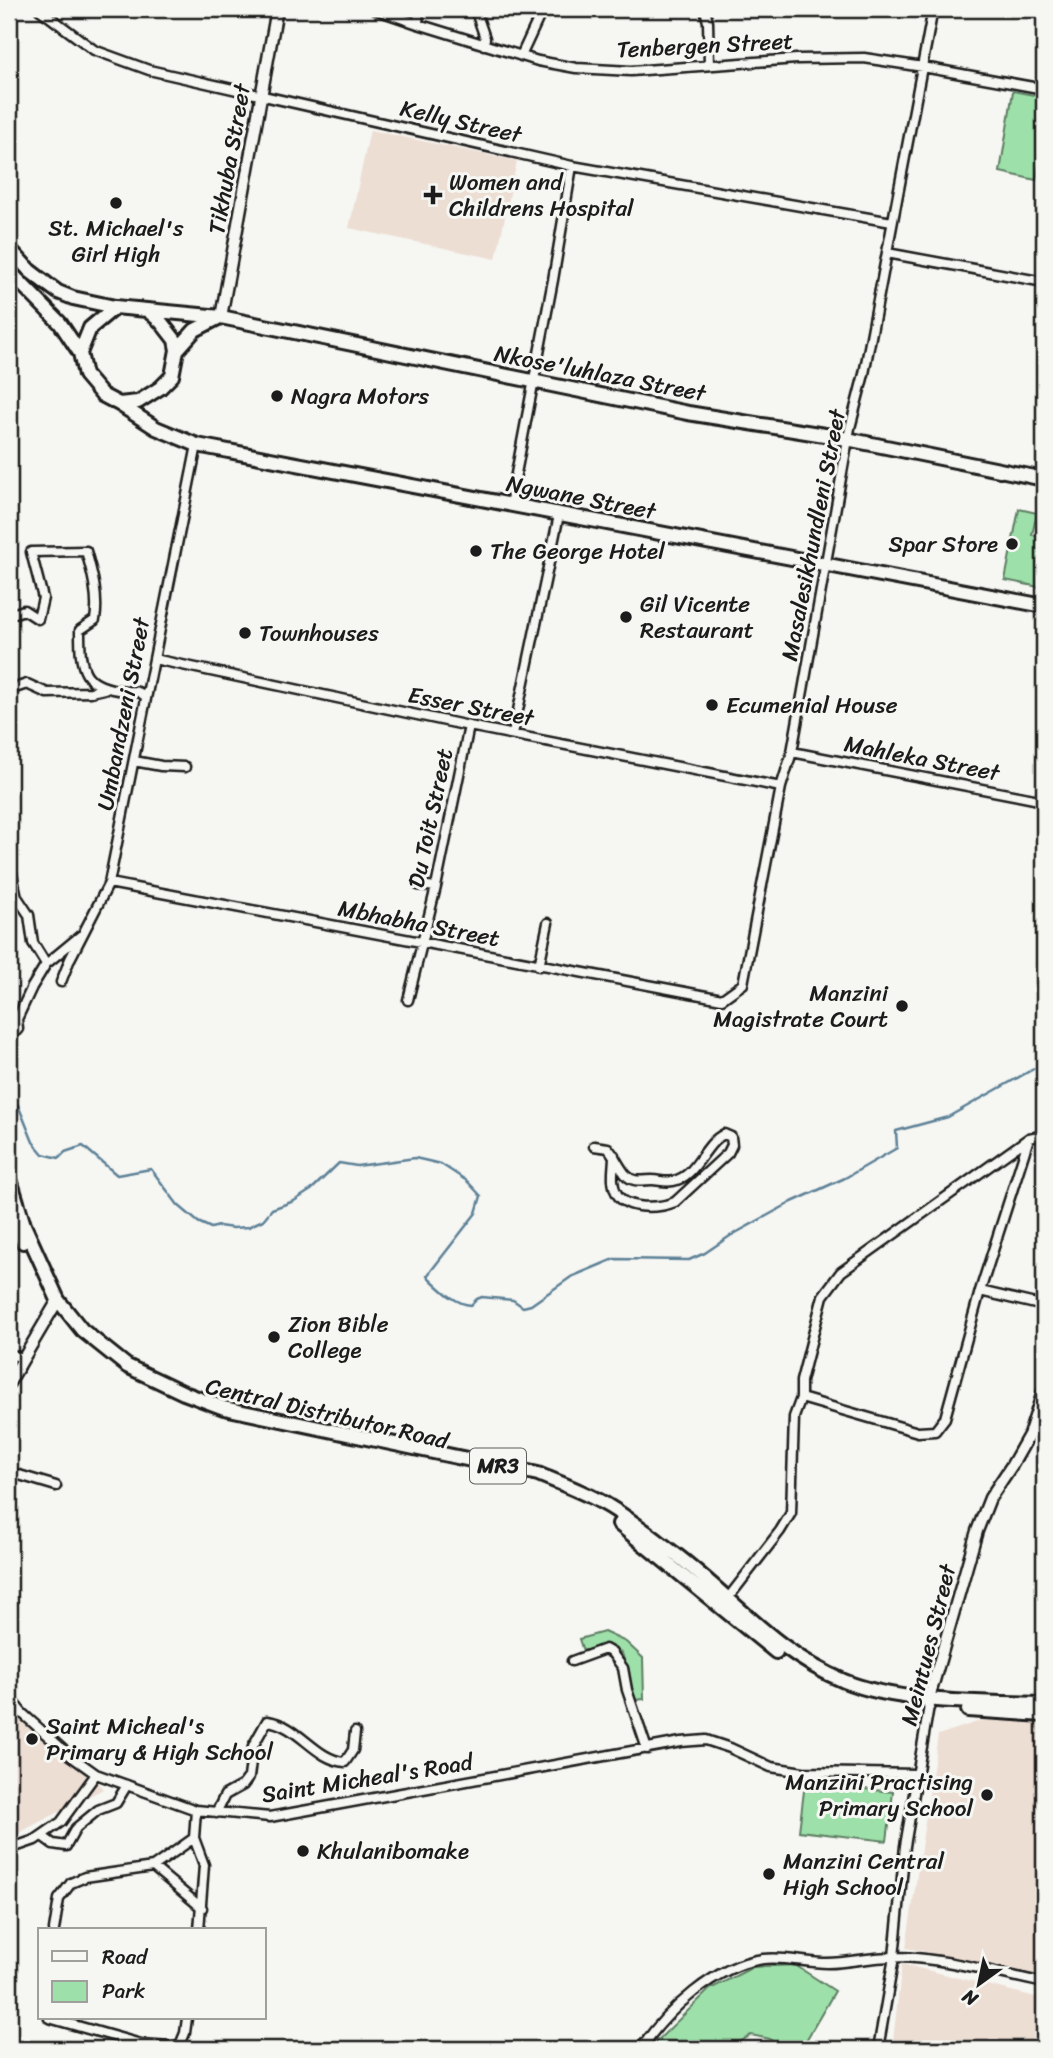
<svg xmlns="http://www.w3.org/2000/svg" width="1053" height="2058" font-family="Sriracha,sans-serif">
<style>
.built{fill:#edded4}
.green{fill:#9ee0aa;stroke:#5d7e63;stroke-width:2}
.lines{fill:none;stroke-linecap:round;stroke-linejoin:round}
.stream{stroke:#5d8197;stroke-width:2.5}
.minor-casing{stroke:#1c1c1c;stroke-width:13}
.tertiary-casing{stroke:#1c1c1c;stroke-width:15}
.primary-casing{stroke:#1c1c1c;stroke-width:18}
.trunk-casing{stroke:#1c1c1c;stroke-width:18}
.minor{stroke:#f6f6f2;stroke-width:8}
.tertiary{stroke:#f6f6f2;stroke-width:10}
.primary{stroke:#f6f6f2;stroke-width:12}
.trunk{stroke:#f6f6f2;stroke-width:12}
.poi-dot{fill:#1c1c1c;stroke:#f6f6f2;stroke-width:2.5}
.labels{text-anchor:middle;stroke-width:6;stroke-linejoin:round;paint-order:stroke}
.shield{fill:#f6f6f2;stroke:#5d5d5c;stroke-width:2}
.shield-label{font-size:21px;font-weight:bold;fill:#1c1c1c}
.street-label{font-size:23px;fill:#1c1c1c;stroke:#f6f6f2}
.poi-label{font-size:23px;fill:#1c1c1c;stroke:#f6f6f2;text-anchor:start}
</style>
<rect width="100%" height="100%" fill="#f6f6f2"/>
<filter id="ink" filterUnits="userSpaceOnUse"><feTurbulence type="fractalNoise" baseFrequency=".0143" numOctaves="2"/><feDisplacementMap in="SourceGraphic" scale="14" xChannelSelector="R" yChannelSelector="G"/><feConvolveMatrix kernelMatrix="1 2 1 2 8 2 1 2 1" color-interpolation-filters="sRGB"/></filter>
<g filter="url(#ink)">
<path class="built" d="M370 130 517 161 496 259 349 228Z
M9 1690 103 1789 9 1838Z
M992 1717 1044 1720V1963L1042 1976 906 1948 938 1735Z
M902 1964 1044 1999V2049H892Z"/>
<path class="green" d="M1013 91 1044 97V141L1036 180 1000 172Z
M1019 509 1037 513 1032 535 1044 537V588L1005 580Z
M604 1632 626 1642 643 1658 644 1699 635 1700 622 1653C608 1646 598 1647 583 1651L579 1639Z
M805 1783 893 1792 887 1841 799 1831Z
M795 1965 835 1991 801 2049H780L770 2039 751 2035 729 2049H649L710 1989 753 1967Z"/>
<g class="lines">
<path class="stream" d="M9 1104 18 1105 33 1142 43 1154 59 1158 65 1152 83 1146 117 1175 151 1169 178 1205 198 1222 211 1228 219 1226 233 1228 248 1227 263 1220 272 1209 294 1201 311 1190 339 1163 357 1166 415 1158 441 1164 467 1181 481 1196 476 1213 427 1276C439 1287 454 1304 471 1305L477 1299 482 1297 513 1300 523 1307 531 1305 571 1277 614 1259 689 1260 705 1253 730 1236 792 1202 845 1178 897 1148 896 1131 948 1117 1044 1063"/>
<defs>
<path id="minor" d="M39 9 94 50 149 70 572 166 892 222
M374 9 418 24 538 61 576 68 631 71 797 59 864 58 923 67 1044 89
M475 9 485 38 484 45
M705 9 708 22 709 65
M418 24 419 9
M521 56 540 15V9
M887 253 1044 282
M510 505 553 280 572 166
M9 611 12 614 24 610 38 619 43 598 31 552 86 551C92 572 99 597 95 620L80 630C80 670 82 687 126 691 136 691 139 691 146 697
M154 659 469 726 781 787
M9 690 27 684 47 693 91 692 104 689
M513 734 559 515
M792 752 1044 801
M134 761 161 766 185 767
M9 860 17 897 29 915 33 943 46 964
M109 883 722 999 743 984 781 787 792 752 850 428 864 374 933 9
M418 885 436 887
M539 966 548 923
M61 982 70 959 109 883 197 445
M408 1000 436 887 469 726
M9 1039 18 1029 17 1019 32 987 46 964 80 936
M594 1146 608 1148C615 1156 619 1167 626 1175 633 1183 643 1180 652 1180 659 1180 666 1183 673 1181 697 1177 703 1144 724 1134L731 1137 732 1145 728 1153 675 1202C660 1208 627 1211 617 1194 610 1182 614 1168 614 1155
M980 1291 1044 1306
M9 1354 23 1358
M801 1398 918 1432 935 1431 945 1418 980 1291 1029 1138
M9 1472 56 1486
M725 1602 780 1531 791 1513 794 1417 801 1398V1381L823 1296 841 1272 1029 1138 1044 1135
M572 1661 605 1649 612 1653 623 1668 627 1690 647 1749
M9 1697 22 1713 68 1754 96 1774 196 1810 270 1817 681 1742 706 1740 730 1748 771 1767 803 1772 917 1774
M196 1810 194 1838 204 1865 199 1930
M216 1813 225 1795 243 1785 249 1777 253 1746 267 1721C298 1724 315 1760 345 1762L353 1750 355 1732
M42 1836 53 1844 66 1846 76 1828 98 1810 116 1803 127 1785
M9 1849 35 1840 61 1822 96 1774
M153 1867 202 1908
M54 1930 59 1899 71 1883 85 1877 153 1867 194 1838
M49 2018 141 2044 171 2046 180 2045 185 2033 187 2018
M641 2049C666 2011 716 1965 763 1959 783 1956 806 1963 827 1963 850 1963 873 1956 897 1957 946 1958 996 1973 1044 1983
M878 2049 894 1957 905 1846 929 1706"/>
<path id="tertiary" d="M221 317 277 9
M9 1383 58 1300
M929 1706V1698L977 1531 990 1498 1012 1465 1029 1435 1044 1389"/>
<path id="primary" d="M9 248 30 271 47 284 58 292 73 298 115 307 221 317 688 413 837 437 1044 479
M9 271 60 323 80 353 85 375 102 395 119 404 156 428 197 445 1044 606
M177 350 195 330 220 317
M80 353 90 328 115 307
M119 404 138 402 160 388 172 376 177 350 175 340 161 322 147 310"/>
<path id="trunk" d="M9 1176 24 1225 58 1300 82 1330 127 1366 184 1393 224 1408 538 1474C562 1484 588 1493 610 1507 633 1521 654 1538 675 1554 733 1598 776 1653 844 1681 900 1704 984 1702 1044 1704
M9 1204 15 1226 23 1242
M619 1524 776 1652
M968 1710 1044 1715"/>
</defs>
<use href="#minor" class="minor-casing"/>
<use href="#tertiary" class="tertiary-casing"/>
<use href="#primary" class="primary-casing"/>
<use href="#trunk" class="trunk-casing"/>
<use href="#minor" class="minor"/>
<use href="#tertiary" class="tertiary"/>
<use href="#primary" class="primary"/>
<use href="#trunk" class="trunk"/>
</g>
</g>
<g class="poi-dot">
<path d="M429.5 184.5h7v7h7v7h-7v7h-7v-7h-7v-7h7z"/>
<circle cx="116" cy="203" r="7"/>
<circle cx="277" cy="396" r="7"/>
<circle cx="1012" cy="544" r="7"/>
<circle cx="476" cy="551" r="7"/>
<circle cx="626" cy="617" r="7"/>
<circle cx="245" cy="633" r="7"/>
<circle cx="712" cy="705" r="7"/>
<circle cx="902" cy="1006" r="7"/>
<circle cx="274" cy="1337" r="7"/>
<circle cx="32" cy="1739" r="7"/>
<circle cx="987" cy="1795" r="7"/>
<circle cx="303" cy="1851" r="7"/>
<circle cx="769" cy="1874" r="7"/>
</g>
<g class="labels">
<rect class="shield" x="470" y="1448.5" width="56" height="35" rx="5"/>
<g class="shield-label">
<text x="498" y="1473">MR3</text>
</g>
<g class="street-label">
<text transform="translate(705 45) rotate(-3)" y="8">Tenbergen Street</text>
<text transform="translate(461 121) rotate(13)" y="8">Kelly Street</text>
<text transform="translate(229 159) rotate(-80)" y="8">Tikhuba Street</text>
<text transform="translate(600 373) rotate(11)" y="8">Nkose'luhlaza Street</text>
<text transform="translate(581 497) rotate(11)" y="8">Ngwane Street</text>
<text transform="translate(813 535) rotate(-79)" y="8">Masalesikhundleni Street</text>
<text transform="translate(471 706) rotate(11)" y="8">Esser Street</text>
<text transform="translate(123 714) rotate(-79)" y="8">Umbandzeni Street</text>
<text transform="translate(922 758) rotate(11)" y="8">Mahleka Street</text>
<text transform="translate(430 818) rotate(-78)" y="8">Du Toit Street</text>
<text transform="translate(419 923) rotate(11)" y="8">Mbhabha Street</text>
<text transform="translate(327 1413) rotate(13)" y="8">Central Distributor Road</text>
<text transform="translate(928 1645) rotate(-76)" y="8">Meintues Street</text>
<text transform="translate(367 1778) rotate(-9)" y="8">Saint Micheal's Road</text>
</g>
<g class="poi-label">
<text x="449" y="190">Women and<tspan x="449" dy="26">Childrens Hospital</tspan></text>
<text x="116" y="236" text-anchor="middle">St. Michael's<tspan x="116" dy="26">Girl High</tspan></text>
<text x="291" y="404">Nagra Motors</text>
<text x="998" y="552" text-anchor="end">Spar Store</text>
<text x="490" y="559">The George Hotel</text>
<text x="640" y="612">Gil Vicente<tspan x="640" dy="26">Restaurant</tspan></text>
<text x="259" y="641">Townhouses</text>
<text x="726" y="713">Ecumenial House</text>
<text x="888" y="1001" text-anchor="end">Manzini<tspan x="888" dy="26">Magistrate Court</tspan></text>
<text x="288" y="1332">Zion Bible<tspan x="288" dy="26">College</tspan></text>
<text x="46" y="1734">Saint Micheal's<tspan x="46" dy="26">Primary &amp; High School</tspan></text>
<text x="973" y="1790" text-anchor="end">Manzini Practising<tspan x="973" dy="26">Primary School</tspan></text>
<text x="317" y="1859">Khulanibomake</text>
<text x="783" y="1869">Manzini Central<tspan x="783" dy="26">High School</tspan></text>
</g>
</g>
<rect width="1053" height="2058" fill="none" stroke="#f6f6f2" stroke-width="35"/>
<rect x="18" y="18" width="1018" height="2023" fill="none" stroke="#1c1c1c" stroke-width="2.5" filter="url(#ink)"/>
<rect x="38" y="1928" width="228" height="91" fill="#f6f6f2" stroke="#9f9f9c" stroke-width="2"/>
<rect x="52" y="1951" width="35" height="10" fill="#f6f6f2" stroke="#9f9f9c" stroke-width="2"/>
<text x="102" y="1964" font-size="21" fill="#1c1c1c">Road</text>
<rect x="52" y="1981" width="35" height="21" fill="#9ee0aa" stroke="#9f9f9c" stroke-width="2"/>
<text x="102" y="1998" font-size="21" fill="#1c1c1c">Park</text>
<g transform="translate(979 1984) rotate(213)" stroke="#f6f6f2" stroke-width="5" paint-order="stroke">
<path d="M0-5L12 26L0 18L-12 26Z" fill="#1c1c1c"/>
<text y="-10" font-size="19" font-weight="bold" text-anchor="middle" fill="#1c1c1c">N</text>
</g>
</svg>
